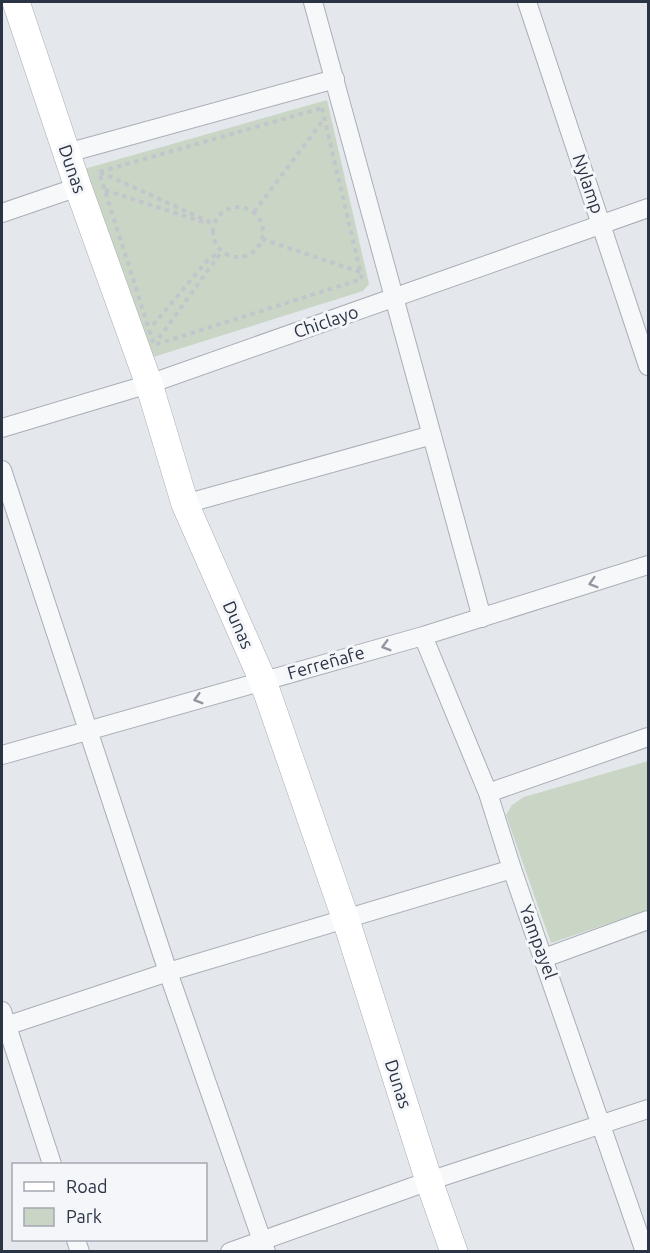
<svg xmlns="http://www.w3.org/2000/svg" width="650" height="1253" font-family="Ubuntu,sans-serif">
<style>
.green{fill:#c9d6c5}
.lines{fill:none;stroke-linecap:round;stroke-linejoin:round}
.street-casing{stroke:#a9aeb7;stroke-width:20}
.secondary-casing{stroke:#a9aeb7;stroke-width:28}
.path{stroke:#c2c5cb;stroke-width:4;stroke-dasharray:4.5 4.5;stroke-linecap:butt}
.street{stroke:#f7f8fa;stroke-width:18}
.secondary{stroke:#fff;stroke-width:27}
.oneway{stroke:#9196a0}
.labels{text-anchor:middle;stroke-width:6;stroke-linejoin:round;paint-order:stroke}
.street-label{font-size:18px;fill:#2b3445;stroke:#f4f6f9}
</style>
<rect width="100%" height="100%" fill="#e4e7ec"/>
<path class="green" d="M327 100 369 284 363 291 147 359 84 169Z
M648 761V910L551 943 506 815 512 805 524 797Z"/>
<g class="lines">
<defs>
<path id="street" d="M313 2 482 618
M527 2 648 366
M67 153 335 79
M2 213 78 187
M2 428 149 384 648 208
M2 470 168 972 266 1252
M185 504 432 435
M423 636 488 793 512 869 645 1252
M2 755 423 636 648 565
M488 793 648 737
M544 958 648 920
M2 1011 52 1164
M6 1026 168 972 512 869
M76 1240 80 1252
M230 1252 429 1181 648 1109"/>
<path id="secondary" d="M16 2 78 187 149 384 185 504 263 681 346 920 429 1181 454 1252"/>
</defs>
<use href="#street" class="street-casing"/>
<use href="#secondary" class="secondary-casing"/>
<path class="path" d="M322 108 362 279 154 345 99 172Z
M100 172 214 224
M105 190 206 223
M213 232a25 25 0 1 1 50 0a25 25 0 1 1-50 0Z
M254 212 324 119
M262 239 360 272
M153 325 207 261 218 253
M159 338 222 251"/>
<use href="#street" class="street"/>
<use href="#secondary" class="secondary"/>
</g>
<defs><path id="oneway-chevron" d="M-2-3.5L2.5 0L-2 3.5" fill="none" stroke-width="1.6" stroke-linecap="round" stroke-linejoin="round" transform="scale(1.5)"/></defs>
<g class="oneway">
<use href="#oneway-chevron" transform="translate(593 583) rotate(163)"/>
<use href="#oneway-chevron" transform="translate(386 646) rotate(164)"/>
<use href="#oneway-chevron" transform="translate(198 699) rotate(164)"/>
</g>
<g class="labels">
<g class="street-label">
<text transform="translate(72 169) rotate(71)" y="6">Dunas</text>
<text transform="translate(588 184) rotate(71)" y="6">Nylamp</text>
<text transform="translate(326 322) rotate(-19)" y="6">Chiclayo</text>
<text transform="translate(238 625) rotate(66)" y="6">Dunas</text>
<text transform="translate(326 663) rotate(-16)" y="6">Ferreñafe</text>
<text transform="translate(538 942) rotate(70)" y="6">Yampayel</text>
<text transform="translate(398 1084) rotate(72)" y="6">Dunas</text>
</g>
</g>
<rect width="650" height="1253" fill="none" stroke="#2b3445" stroke-width="6"/>
<rect x="12" y="1163" width="195" height="78" fill="#f4f6f9" stroke="#a4a8b1" stroke-width="1.5"/>
<rect x="24" y="1182" width="30" height="9" fill="#ffffff" stroke="#a4a8b1" stroke-width="1.5"/>
<text x="66" y="1193" font-size="18" fill="#2b3445">Road</text>
<rect x="24" y="1208" width="30" height="18" fill="#c9d6c5" stroke="#a4a8b1" stroke-width="1.5"/>
<text x="66" y="1223" font-size="18" fill="#2b3445">Park</text>
</svg>
